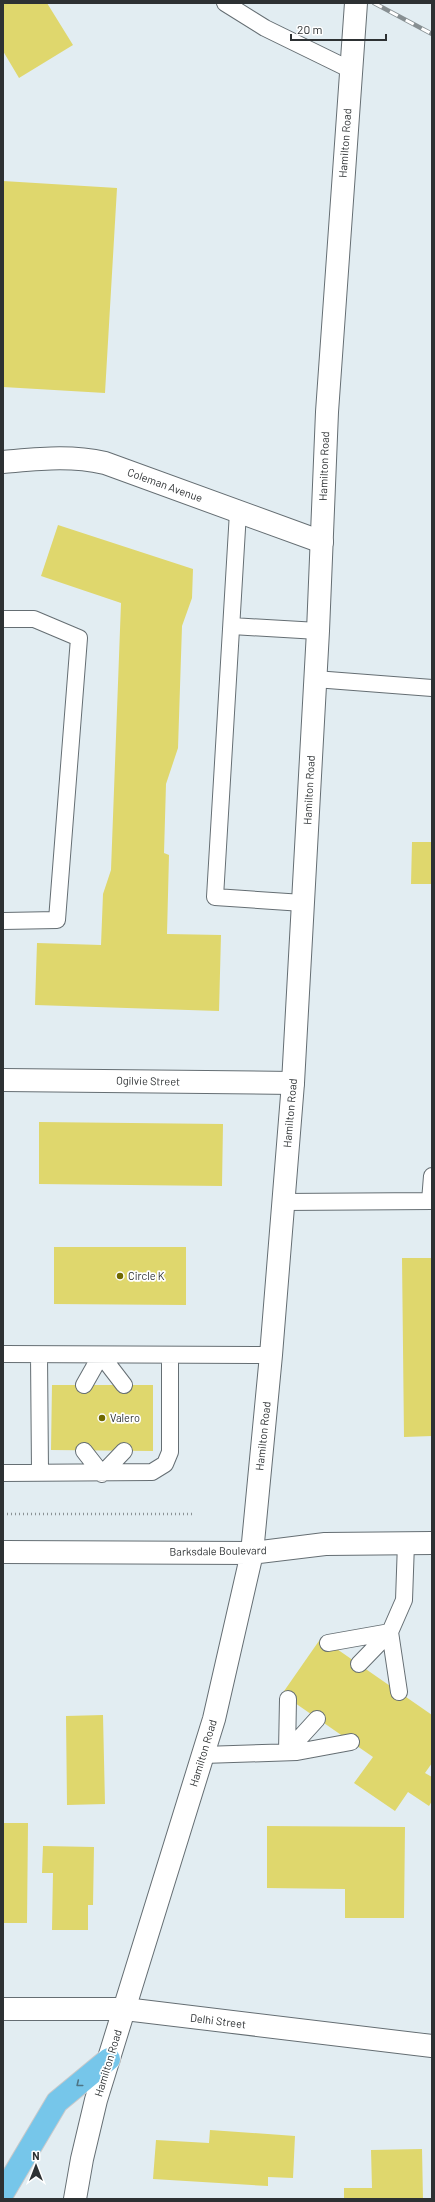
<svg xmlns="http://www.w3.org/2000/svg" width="435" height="2202" font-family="Barlow,sans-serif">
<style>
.building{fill:#dfd76d}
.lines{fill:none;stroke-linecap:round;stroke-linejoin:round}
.service-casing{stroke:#656e73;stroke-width:18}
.minor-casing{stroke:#656e73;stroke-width:24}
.tertiary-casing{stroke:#656e73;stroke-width:24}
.secondary-casing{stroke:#656e73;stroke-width:24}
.motorway-casing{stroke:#c8c9ca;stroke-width:24}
.path{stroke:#8a9295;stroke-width:2.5;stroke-dasharray:1 3;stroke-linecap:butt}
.service{stroke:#fff;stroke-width:16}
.minor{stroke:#fff;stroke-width:22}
.tertiary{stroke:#fff;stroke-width:22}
.secondary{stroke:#fff;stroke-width:22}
.motorway{stroke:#76c6ea;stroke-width:22}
.rail-casing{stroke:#878f92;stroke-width:4.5}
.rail{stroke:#fff;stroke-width:3;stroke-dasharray:9;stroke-linecap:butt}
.oneway{stroke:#4e7485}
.poi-dot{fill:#706900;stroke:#fff;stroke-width:1.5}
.labels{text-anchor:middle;stroke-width:3.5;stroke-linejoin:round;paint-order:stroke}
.street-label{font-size:11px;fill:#2d3133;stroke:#fff}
.poi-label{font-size:11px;fill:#2d3133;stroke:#fff;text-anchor:start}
</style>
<rect width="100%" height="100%" fill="#e2edf2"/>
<path class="building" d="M3 3H47L73 45 19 78 3 51Z
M3 181 117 188 105 393 3 387Z
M58 525 193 569 192 598 182 626 178 748 166 784 164 853 169 855 167 934 221 935 219 1011 35 1005 37 943 101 945 103 894 111 870 121 603 41 576Z
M412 842H432V884H411Z
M39 1122 223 1124 222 1186 39 1184Z
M54 1247H186V1305L54 1304Z
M402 1258H432V1436L404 1437Z
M52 1385H153V1451L51 1450Z
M321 1638 432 1715V1763L425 1773 432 1777V1801L429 1806 408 1792 395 1811 354 1783 373 1757 282 1694Z
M103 1715 105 1804 67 1805 66 1716Z
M3 1823H28L27 1923H3Z
M267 1826 405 1827 404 1918H345V1889L267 1888Z
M43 1846 94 1847 93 1905H88V1930H52L53 1873H42Z
M210 2130 295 2136 293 2178 268 2177V2186L153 2179 156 2140 209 2143Z
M422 2149 423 2199H344V2188H372L371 2150Z"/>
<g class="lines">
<defs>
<path id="service" d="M225 3 265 28 351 70
M238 512 215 897 303 903
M3 619H34L79 638 57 920 3 921
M232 626 318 631
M315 679 432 688
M430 1201 432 1176
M282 1202 432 1201
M3 1354 271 1355
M39 1355 40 1472
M84 1385 101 1355 124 1385
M84 1451 102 1474 124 1451
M3 1473 152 1472 165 1464 170 1452V1355
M328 1643 390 1632
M359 1664 390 1632
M399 1692 390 1632 404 1600 406 1543
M287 1752 288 1699
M287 1752 317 1719
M203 1755 297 1752 351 1742"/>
<path id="minor" d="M3 462C39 459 69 455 105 463L322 542
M3 1080 293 1083
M3 2009H125L432 2046"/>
<path id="tertiary" d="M252 1553 271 1355 293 1083 318 631 327 412 356 3"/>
<path id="secondary" d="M3 1552 252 1553 325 1544 432 1543
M75 2199 82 2159 96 2100 214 1719 252 1553"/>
<path id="motorway" d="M3 2193 57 2102 109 2059"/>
</defs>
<use href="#service" class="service-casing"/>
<use href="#minor" class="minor-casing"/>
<use href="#tertiary" class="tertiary-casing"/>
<use href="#secondary" class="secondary-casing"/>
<use href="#motorway" class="motorway-casing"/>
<path class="path" d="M3 1514H194"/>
<use href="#service" class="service"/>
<use href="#minor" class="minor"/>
<use href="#tertiary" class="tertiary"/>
<use href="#secondary" class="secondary"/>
<use href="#motorway" class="motorway"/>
<defs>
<path id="rail" d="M374 3 432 34"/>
</defs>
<use href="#rail" class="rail-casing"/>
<use href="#rail" class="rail"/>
</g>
<defs><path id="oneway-chevron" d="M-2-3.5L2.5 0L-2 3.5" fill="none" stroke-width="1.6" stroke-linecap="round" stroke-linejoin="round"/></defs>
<use class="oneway" href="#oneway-chevron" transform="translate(79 2084) rotate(141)"/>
<g class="poi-dot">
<circle cx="120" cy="1276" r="4"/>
<circle cx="102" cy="1418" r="4"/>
</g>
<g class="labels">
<g class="street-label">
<text transform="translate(345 143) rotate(-86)" y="4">Hamilton Road</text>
<text transform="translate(324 466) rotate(-88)" y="4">Hamilton Road</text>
<text transform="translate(165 485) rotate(20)" y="4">Coleman Avenue</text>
<text transform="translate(309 790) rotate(-87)" y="4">Hamilton Road</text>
<text transform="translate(148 1081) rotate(1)" y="4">Ogilvie Street</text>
<text transform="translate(290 1113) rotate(-85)" y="4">Hamilton Road</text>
<text transform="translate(263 1436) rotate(-84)" y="4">Hamilton Road</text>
<text transform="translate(218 1551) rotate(-1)" y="4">Barksdale Boulevard</text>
<text transform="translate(203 1753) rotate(-73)" y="4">Hamilton Road</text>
<text transform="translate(218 2021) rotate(7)" y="4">Delhi Street</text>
<text transform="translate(108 2063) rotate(-73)" y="4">Hamilton Road</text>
</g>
<g class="poi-label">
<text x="128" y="1280">Circle K</text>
<text x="110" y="1422">Valero</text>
</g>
</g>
<rect width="435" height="2202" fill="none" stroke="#2d3133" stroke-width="8"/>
<g transform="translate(36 2166)" stroke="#ffffff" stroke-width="3" paint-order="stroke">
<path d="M0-3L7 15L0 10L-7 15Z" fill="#2d3133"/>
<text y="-6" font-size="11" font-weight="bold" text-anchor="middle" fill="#2d3133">N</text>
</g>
<path d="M291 34v6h95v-6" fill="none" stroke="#2d3133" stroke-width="2"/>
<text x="297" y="34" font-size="12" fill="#2d3133" stroke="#ffffff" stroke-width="3" paint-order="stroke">20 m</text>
</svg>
